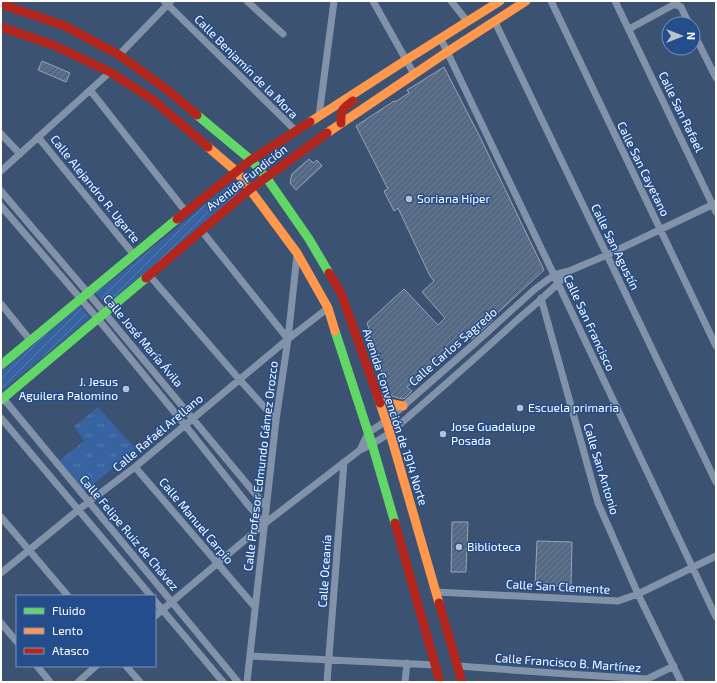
<svg xmlns="http://www.w3.org/2000/svg" width="717" height="683" font-family="'Exo 2',sans-serif">
<style>
.park{fill:url(#park-tufts)}
.garden{fill:url(#garden-furrows)}
.building{fill:url(#building-hatch);stroke:#96a3b6}
.lines{fill:none;stroke-linecap:round;stroke-linejoin:round}
.street{stroke:#8292a8;stroke-width:7}
.fast{stroke:#63d668;stroke-width:9}
.slow{stroke:#ff974d;stroke-width:9}
.jam{stroke:#b3261e;stroke-width:9}
.poi-dot{fill:#bac2ce;stroke:#234d8b;stroke-width:1.5}
.labels{text-anchor:middle;stroke-width:3;stroke-linejoin:round;paint-order:stroke}
.street-label{font-size:12px;fill:#fff;stroke:#234d8b}
.poi-label{font-size:12px;fill:#fff;stroke:#234d8b;text-anchor:start}
</style>
<defs>
<pattern id="park-tufts" width="24" height="20" patternUnits="userSpaceOnUse"><rect width="24" height="20" fill="#3863a1"/><path d="M3 7l-1-3M5 7V3M7 7l1-3M15 17l-1-3M17 17v-4M19 17l1-3" fill="none" stroke="#567aaf"/></pattern>
<pattern id="garden-furrows" width="10" height="10" patternUnits="userSpaceOnUse"><rect width="10" height="10" fill="#3863a1"/><path d="M-1 1l2-2M0 10L10 0M9 11l2-2" fill="none" stroke="#567aaf"/></pattern>
<pattern id="building-hatch" width="6" height="6" patternUnits="userSpaceOnUse"><rect width="6" height="6" fill="#566984"/><path d="M-1 1l2-2M0 6l6-6M5 7l2-2" fill="none" stroke="#6f8096"/></pattern>
</defs>
<rect width="100%" height="100%" fill="#3b5273"/>
<path class="park" d="M98 407 136 449 84 492 59 461 84 441 74 426Z"/>
<path class="garden" d="M233 182 242 194 107 306 96 293Z
M80 305 90 318 1 392V372Z"/>
<path class="building" d="M42 61 70 73 66 82 38 70Z
M444 67 480 137 544 270 492 318 493 320 472 339 469 337 467 339 464 335 407 387 412 391 405 398 402 399 389 395 387 392 378 357 367 323 404 289 438 325 445 318 422 292 434 281 430 276 398 208 394 211 384 191 388 189 356 126 394 101 395 102 409 93 407 90Z
M309 159 313 163 317 160 322 166 296 190 290 183 292 174Z
M452 522H468L466 572H451Z
M537 541 572 542 571 586 535 585Z"/>
<g class="lines">
<path class="street" d="M164 1 296 131
M247 1 283 34
M373 1 414 74
M451 1 467 21
M551 1 716 346
M615 1 716 212
M495 22 716 482
M629 29 673 5H677L681 7 689 24
M693 32 716 78
M441 39 554 275 716 617
M119 55 171 1
M90 90 186 212
M319 116 334 1
M1 134 20 154
M38 137 134 255
M1 171 110 72
M1 191 88 293 257 496 266 507
M1 206 98 319 185 425 249 506 264 524
M201 230 288 339
M149 275 239 379 276 420
M541 298 598 503 638 594 681 682
M1 304 30 340
M3 398 238 682
M1 418 151 596
M360 450 368 433 386 421 483 336 535 289 554 275 569 271 607 255 716 203
M135 467 255 607
M1 517 68 596
M1 573 78 510 135 467 288 339 328 308
M436 592 618 601 638 594 716 556
M155 601 223 682
M155 616 264 524 360 450 372 444 390 433C432 396 475 359 516 321 534 305 554 290 569 271
M1 623 17 642
M250 656 435 665
M37 666 50 682
M126 666 140 682
M458 666 568 674 647 679 674 666
M78 682 96 666
M247 682 276 420 288 339 297 255
M327 682 344 462
M405 682 407 663"/>
<path class="fast" d="M197 115 251 160 266 177 309 239 329 273
M335 331 372 444 395 523
M1 365 177 219
M1 400 146 278"/>
<path class="slow" d="M310 122 406 60 500 1
M327 133 447 52 526 1
M208 147 237 172 297 253 328 308 335 331
M378 398 393 404 403 406
M380 403 390 433 439 603"/>
<path class="jam" d="M1 4 65 26 119 55 166 89 197 115
M1 27 53 45 110 72 152 99 208 147
M341 123C340 110 343 108 353 101
M177 219 251 160 310 122
M329 273 341 293 380 403
M146 278 250 189 327 133
M395 523 440 682
M439 603 462 682"/>
</g>
<g class="poi-dot">
<circle cx="409" cy="199" r="4"/>
<circle cx="126" cy="389" r="4"/>
<circle cx="520" cy="408" r="4"/>
<circle cx="443" cy="434" r="4"/>
<circle cx="459" cy="547" r="4"/>
</g>
<g class="labels">
<g class="street-label">
<text transform="translate(246 67) rotate(45)" y="4">Calle Benjamín de la Mora</text>
<text transform="translate(681 112) rotate(64)" y="4">Calle San Rafael</text>
<text transform="translate(643 169) rotate(64)" y="4">Calle San Cayetano</text>
<text transform="translate(247 178) rotate(-38)" y="4">Avenida Fundición</text>
<text transform="translate(95 189) rotate(51)" y="4">Calle Alejandro R. Ugarte</text>
<text transform="translate(615 247) rotate(64)" y="4">Calle San Agustín</text>
<text transform="translate(589 323) rotate(65)" y="4">Calle San Francisco</text>
<text transform="translate(143 341) rotate(50)" y="4">Calle José María Ávila</text>
<text transform="translate(453 347) rotate(-41)" y="4">Calle Carlos Sagredo</text>
<text transform="translate(395 417) rotate(72)" y="4">Avenida Convención de 1914 Norte</text>
<text transform="translate(158 433) rotate(-40)" y="4">Calle Rafaél Arellano</text>
<text transform="translate(261 466) rotate(-83)" y="4">Calle Profesor Edmundo Gámez Orozco</text>
<text transform="translate(601 469) rotate(73)" y="4">Calle San Antonio</text>
<text transform="translate(196 521) rotate(50)" y="4">Calle Manuel Carpio</text>
<text transform="translate(129 533) rotate(50)" y="4">Calle Felipe Ruiz de Chávez</text>
<text transform="translate(325 571) rotate(-86)" y="4">Calle Oceanía</text>
<text transform="translate(558 587) rotate(3)" y="4">Calle San Clemente</text>
<text transform="translate(568 663) rotate(4)" y="4">Calle Francisco B. Martínez</text>
</g>
<g class="poi-label">
<text x="417" y="203">Soriana Híper</text>
<text x="118" y="386" text-anchor="end">J. Jesus<tspan x="118" dy="14">Aguilera Palomino</tspan></text>
<text x="528" y="412">Escuela primaria</text>
<text x="451" y="431">Jose Guadalupe<tspan x="451" dy="14">Posada</tspan></text>
<text x="467" y="551">Biblioteca</text>
</g>
</g>
<rect width="717" height="683" fill="none" stroke="#ffffff" stroke-width="4"/>
<rect x="16" y="595" width="140" height="72" fill="#234d8b" stroke="#7b94b9"/>
<rect x="24" y="608" width="20" height="6" fill="#63d668" stroke="#7b94b9"/>
<text x="52" y="615" font-size="12" fill="#ffffff">Fluido</text>
<rect x="24" y="628" width="20" height="6" fill="#ff974d" stroke="#7b94b9"/>
<text x="52" y="635" font-size="12" fill="#ffffff">Lento</text>
<rect x="24" y="648" width="20" height="6" fill="#b3261e" stroke="#7b94b9"/>
<text x="52" y="655" font-size="12" fill="#ffffff">Atasco</text>
<g transform="translate(681 36) rotate(90)"><circle r="19" fill="#234d8b" stroke="#7b94b9"/>
<path d="M0-3L7 15L0 10L-7 15Z" fill="#bac2ce"/>
<text y="-6" font-size="11" font-weight="bold" text-anchor="middle" fill="#ffffff">N</text>
</g>
</svg>
